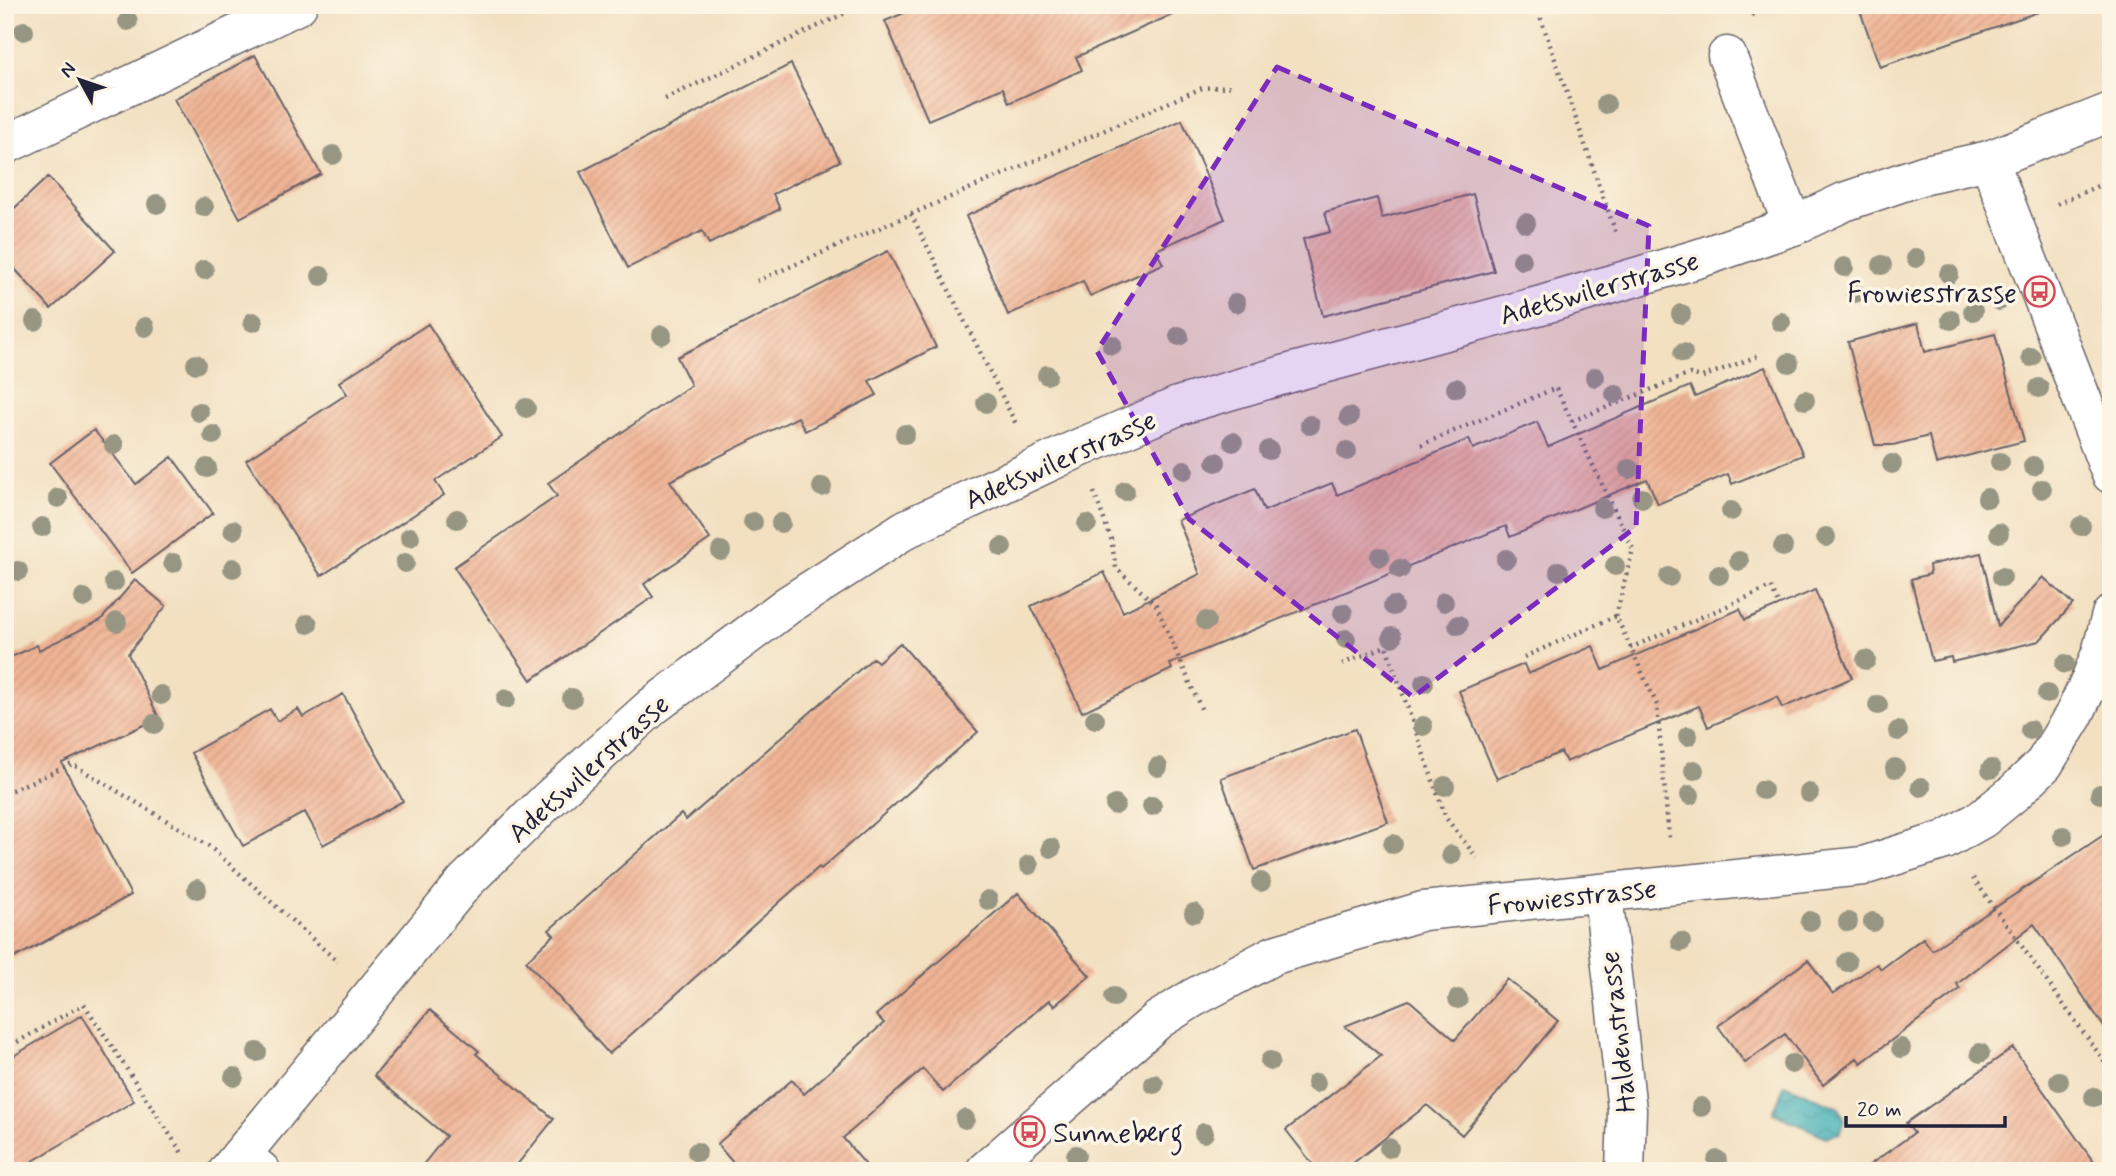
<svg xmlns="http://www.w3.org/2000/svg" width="2116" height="1176" font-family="Mynerve,sans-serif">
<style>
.water{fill:url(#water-waves);stroke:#306879;stroke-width:2}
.building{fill:url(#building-hatch)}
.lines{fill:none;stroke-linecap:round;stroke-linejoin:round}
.minor-casing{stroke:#6b646a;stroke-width:41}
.tertiary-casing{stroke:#6b646a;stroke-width:41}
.path{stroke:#6b646a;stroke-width:4.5;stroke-dasharray:2 5;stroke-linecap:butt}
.minor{stroke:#fff;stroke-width:38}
.tertiary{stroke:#fff;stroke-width:38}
.tree{fill:#979683}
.marked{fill:#7b2cbf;fill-opacity:0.2;stroke:#7b2cbf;stroke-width:5;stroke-dasharray:14 9;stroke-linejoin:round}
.labels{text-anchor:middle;stroke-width:7;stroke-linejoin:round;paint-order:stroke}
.street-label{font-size:28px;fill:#22223b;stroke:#fcf5e5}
.poi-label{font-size:28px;fill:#22223b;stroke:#fcf5e5;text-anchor:end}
</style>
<defs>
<pattern id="water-waves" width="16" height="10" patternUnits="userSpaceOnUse" patternTransform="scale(1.75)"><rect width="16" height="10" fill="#3eafb7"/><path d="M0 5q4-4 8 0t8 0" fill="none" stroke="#348e96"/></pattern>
<pattern id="building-hatch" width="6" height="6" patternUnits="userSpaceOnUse" patternTransform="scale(1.75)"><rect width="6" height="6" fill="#f0b495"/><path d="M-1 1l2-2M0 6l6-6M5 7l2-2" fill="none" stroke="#ce9a81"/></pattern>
</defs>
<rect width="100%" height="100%" fill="#fcf5e5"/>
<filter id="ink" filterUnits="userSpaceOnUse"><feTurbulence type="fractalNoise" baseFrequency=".0143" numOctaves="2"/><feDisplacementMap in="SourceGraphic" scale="14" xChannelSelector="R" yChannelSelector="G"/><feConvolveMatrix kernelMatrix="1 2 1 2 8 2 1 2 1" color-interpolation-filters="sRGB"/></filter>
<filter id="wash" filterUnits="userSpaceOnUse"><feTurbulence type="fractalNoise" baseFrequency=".00686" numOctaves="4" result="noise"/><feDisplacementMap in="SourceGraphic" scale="28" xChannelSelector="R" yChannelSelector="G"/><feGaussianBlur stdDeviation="1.57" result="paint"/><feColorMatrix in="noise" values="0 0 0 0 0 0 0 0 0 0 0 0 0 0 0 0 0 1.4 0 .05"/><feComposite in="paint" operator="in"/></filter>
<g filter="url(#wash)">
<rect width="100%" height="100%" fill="#f2e0c1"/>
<path class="water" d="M1785 1084 1839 1108 1845 1120 1840 1133 1826 1137 1773 1113Z"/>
<g id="blocks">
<path class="building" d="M923 5H1194L1076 57 1082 70 1009 103 1003 88 928 120 885 21Z
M1858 5H2037L2038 12 1880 67Z
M255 55 321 174 240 218 174 99Z
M791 64 840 161 773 194 780 209 709 244 702 231 628 268 580 172Z
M1182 120 1225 219 1156 250 1163 264 1090 296 1083 281 1008 315 966 216Z
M48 177 115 251 51 309 5 258V217Z
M1473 194 1494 271 1323 316 1303 239 1330 232 1325 212 1377 198 1382 218Z
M888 251 936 347 869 381 877 395 805 431 798 417 670 481 710 539 644 584 653 597 531 680 454 567 557 496 548 483 691 385 677 357Z
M1918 323 1925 352 1995 334 2024 441 1936 464 1929 436 1893 445H1875L1848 342Z
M428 324 502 437 435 481 444 495 321 576 246 460 347 394 339 382Z
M1765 367 1803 455 1732 484 1728 474 1658 504 1647 479 1510 537 1506 526 1170 664 1172 669 1082 712 1031 606 1104 572 1123 612 1200 574 1178 520 1255 489 1264 511 1332 483 1337 495 1469 439 1473 449 1537 422 1548 447 1690 386 1695 397Z
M94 430 136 484 172 457 213 513 132 573 50 463Z
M1981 553 1998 626 2043 577 2073 604 2039 641 1952 662 1951 657 1932 661 1911 579 1930 574 1929 565Z
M135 580 166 606 128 654 159 718 62 763 131 895 5 963V660L37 645 39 650 101 620Z
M1815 590 1852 678 1782 708 1777 697 1708 727 1699 706 1566 762 1561 752 1497 779 1459 691 1524 664 1528 674 1593 646 1603 670 1740 609 1745 620Z
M900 643 978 732 821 869 819 867 609 1054 526 961 554 935 549 930 681 814 686 820 873 658 878 662Z
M343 694 403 801 323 845 305 812 243 846 191 753 270 709 277 721 298 709 303 717Z
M1355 729 1388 822 1254 870 1221 778Z
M2111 830V1037L2034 924 1957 984 1960 989 1861 1063 1857 1058 1823 1085 1785 1034 1745 1063 1718 1026 1808 960 1833 994 1877 964 1881 969 1923 938 1932 950Z
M1018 893 1090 976 1054 1006 1049 1000 943 1092 923 1069 843 1138 871 1171H740L717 1144 792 1080 804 1094 884 1023 876 1015Z
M1507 979 1558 1021 1462 1135 1427 1105 1343 1171H1318L1286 1130 1381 1056 1345 1026 1409 1000 1455 1040Z
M430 1010 479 1051 476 1054 554 1119 512 1171H418L446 1136 374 1076Z
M82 1015 134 1101 16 1171H5V1061Z
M2013 1048 2100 1171H1861L1914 1133 1906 1123Z"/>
</g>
</g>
<g filter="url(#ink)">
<use href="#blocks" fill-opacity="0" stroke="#6b646a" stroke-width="2"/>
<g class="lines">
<defs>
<path id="minor" d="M1727 56 1793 226
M5 145 298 5
M1989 160 2111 474
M1603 894 1627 1110 1625 1171
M241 1155 261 1171
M985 1171 1158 1020 1193 998 1274 955 1423 911 1863 866 1945 840 1982 819 2015 792 2044 764 2074 715 2090 681 2101 653 2111 615"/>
<path id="tertiary" d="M228 1171 465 882 547 801 653 706 788 605 906 529 1077 449 1178 406 1297 371 1545 304 1700 258 1793 226 1844 202 1926 174 1989 160 2111 112"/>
</defs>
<use href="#minor" class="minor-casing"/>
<use href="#tertiary" class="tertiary-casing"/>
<path class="path" d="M1536 5 1617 236
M1752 16 1759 5
M665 99 862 5
M2057 204 2111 180
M911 214 1017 426
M757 281 1202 88 1233 86
M1572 421 1690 374 1702 377 1758 356
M1421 445 1556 388 1633 549 1616 616 1657 705 1669 838
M1094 492 1111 539 1116 568 1156 605 1203 713
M1630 648 1771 587 1779 605
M1524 657 1616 616
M1342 664 1386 646 1446 818 1477 858
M5 793 72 764 209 846 338 962
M1973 878 2111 1071
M5 1049 84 1004 184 1156"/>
<use href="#minor" class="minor"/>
<use href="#tertiary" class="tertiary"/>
</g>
<g class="tree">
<circle cx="128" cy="21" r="10"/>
<circle cx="24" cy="31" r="10"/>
<circle cx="1606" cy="104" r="10"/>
<circle cx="333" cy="155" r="10"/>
<circle cx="157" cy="204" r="10"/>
<circle cx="204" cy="207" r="10"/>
<circle cx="1526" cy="223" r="10"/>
<circle cx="1916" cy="258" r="10"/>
<circle cx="1522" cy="260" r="10"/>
<circle cx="1882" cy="265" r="10"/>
<circle cx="1844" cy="267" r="10"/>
<circle cx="204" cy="270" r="10"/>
<circle cx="1949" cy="274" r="10"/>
<circle cx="321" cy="276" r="10"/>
<circle cx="1855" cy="293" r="10"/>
<circle cx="1999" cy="301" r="10"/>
<circle cx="1236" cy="303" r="10"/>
<circle cx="1973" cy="311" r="10"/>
<circle cx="1681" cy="314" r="10"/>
<circle cx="1951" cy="320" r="10"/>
<circle cx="35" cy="321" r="10"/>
<circle cx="253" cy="322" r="10"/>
<circle cx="1781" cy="322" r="10"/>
<circle cx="145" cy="327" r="10"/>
<circle cx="662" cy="335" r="10"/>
<circle cx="1179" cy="336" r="10"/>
<circle cx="1112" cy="345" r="10"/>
<circle cx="1683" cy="353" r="10"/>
<circle cx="2031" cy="357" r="10"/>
<circle cx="1789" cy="363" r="10"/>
<circle cx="196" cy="364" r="10"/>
<circle cx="1047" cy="375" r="10"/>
<circle cx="1595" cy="377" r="10"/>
<circle cx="1456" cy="388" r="10"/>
<circle cx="2039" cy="388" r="10"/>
<circle cx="1615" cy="394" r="10"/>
<circle cx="1805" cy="400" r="10"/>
<circle cx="986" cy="403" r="10"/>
<circle cx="526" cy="408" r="10"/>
<circle cx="199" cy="412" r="10"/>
<circle cx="1349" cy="417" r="10"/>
<circle cx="1310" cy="425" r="10"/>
<circle cx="905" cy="434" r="10"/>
<circle cx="213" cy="435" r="10"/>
<circle cx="1233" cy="442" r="10"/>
<circle cx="114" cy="445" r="10"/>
<circle cx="1269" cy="450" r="10"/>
<circle cx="1347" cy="451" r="10"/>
<circle cx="1216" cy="462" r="10"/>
<circle cx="2000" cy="462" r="10"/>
<circle cx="1892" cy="464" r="10"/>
<circle cx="2033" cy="466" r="10"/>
<circle cx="207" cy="468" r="10"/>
<circle cx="1629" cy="469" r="10"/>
<circle cx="1184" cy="470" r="10"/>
<circle cx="822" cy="487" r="10"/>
<circle cx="2042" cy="489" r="10"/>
<circle cx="1125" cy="491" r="10"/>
<circle cx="58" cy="498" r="10"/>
<circle cx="1642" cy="498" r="10"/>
<circle cx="1987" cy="498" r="10"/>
<circle cx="1602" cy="508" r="10"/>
<circle cx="1731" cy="511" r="10"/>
<circle cx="457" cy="519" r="10"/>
<circle cx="753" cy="522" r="10"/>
<circle cx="781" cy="523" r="10"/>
<circle cx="1087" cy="524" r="10"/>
<circle cx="2081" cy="526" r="10"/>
<circle cx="42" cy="527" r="10"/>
<circle cx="233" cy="530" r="10"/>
<circle cx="1999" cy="533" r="10"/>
<circle cx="410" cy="537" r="10"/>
<circle cx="1826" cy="537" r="10"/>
<circle cx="1002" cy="547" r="10"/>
<circle cx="1783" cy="547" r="10"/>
<circle cx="721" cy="551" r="10"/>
<circle cx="1380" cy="557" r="10"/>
<circle cx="1506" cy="559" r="10"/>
<circle cx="1739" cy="561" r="10"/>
<circle cx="173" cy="563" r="10"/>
<circle cx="405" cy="563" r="10"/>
<circle cx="1615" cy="566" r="10"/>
<circle cx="233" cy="568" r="10"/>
<circle cx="1400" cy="569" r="10"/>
<circle cx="18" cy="571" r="10"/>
<circle cx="1559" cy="571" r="10"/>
<circle cx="1719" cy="575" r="10"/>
<circle cx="1669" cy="577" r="10"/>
<circle cx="2002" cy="577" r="10"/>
<circle cx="114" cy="582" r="10"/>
<circle cx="84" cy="598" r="10"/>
<circle cx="1444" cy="602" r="10"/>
<circle cx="1393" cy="606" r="10"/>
<circle cx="1343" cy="613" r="10"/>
<circle cx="1206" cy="621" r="10"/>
<circle cx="117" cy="622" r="10"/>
<circle cx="308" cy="624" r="10"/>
<circle cx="1458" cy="625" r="10"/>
<circle cx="1392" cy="637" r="10"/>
<circle cx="1346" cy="639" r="10"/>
<circle cx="1866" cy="660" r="10"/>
<circle cx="2065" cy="664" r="10"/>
<circle cx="1424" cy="683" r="10"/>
<circle cx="2047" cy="694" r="10"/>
<circle cx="161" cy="695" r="10"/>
<circle cx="572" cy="698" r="10"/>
<circle cx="506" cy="699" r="10"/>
<circle cx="1878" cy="705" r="10"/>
<circle cx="1095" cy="719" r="10"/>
<circle cx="154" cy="724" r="10"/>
<circle cx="1423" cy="726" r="10"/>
<circle cx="2030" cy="730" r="10"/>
<circle cx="1898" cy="731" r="10"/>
<circle cx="1688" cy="736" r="10"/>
<circle cx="1158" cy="767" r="10"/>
<circle cx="1895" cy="768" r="10"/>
<circle cx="1991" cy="769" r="10"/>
<circle cx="1694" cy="770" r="10"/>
<circle cx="1445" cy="786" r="10"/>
<circle cx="1921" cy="787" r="10"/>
<circle cx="1763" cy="790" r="10"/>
<circle cx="1809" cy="793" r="10"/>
<circle cx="2100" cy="794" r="10"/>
<circle cx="1690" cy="795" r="10"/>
<circle cx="1115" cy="805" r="10"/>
<circle cx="1152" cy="806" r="10"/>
<circle cx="2063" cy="836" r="10"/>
<circle cx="1393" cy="844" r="10"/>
<circle cx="1051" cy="848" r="10"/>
<circle cx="1451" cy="855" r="10"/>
<circle cx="1029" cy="865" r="10"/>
<circle cx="1261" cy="882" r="10"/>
<circle cx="197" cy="889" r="10"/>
<circle cx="988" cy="900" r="10"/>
<circle cx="1194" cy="913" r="10"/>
<circle cx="1810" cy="921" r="10"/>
<circle cx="1848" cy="922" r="10"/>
<circle cx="1873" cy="922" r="10"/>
<circle cx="1681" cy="942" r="10"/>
<circle cx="1847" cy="962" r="10"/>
<circle cx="1114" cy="997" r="10"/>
<circle cx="1458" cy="999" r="10"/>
<circle cx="1901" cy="1048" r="10"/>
<circle cx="257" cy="1052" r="10"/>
<circle cx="1980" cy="1053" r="10"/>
<circle cx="1270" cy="1061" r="10"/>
<circle cx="1792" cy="1064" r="10"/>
<circle cx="234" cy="1077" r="10"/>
<circle cx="2059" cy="1081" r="10"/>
<circle cx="1316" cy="1083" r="10"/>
<circle cx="1154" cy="1084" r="10"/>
<circle cx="2094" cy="1097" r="10"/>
<circle cx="1701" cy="1107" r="10"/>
<circle cx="965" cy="1119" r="10"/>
<circle cx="1204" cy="1133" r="10"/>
<circle cx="1389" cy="1148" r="10"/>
<circle cx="697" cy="1152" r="10"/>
<circle cx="1076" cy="1155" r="10"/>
<circle cx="1717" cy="1160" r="10"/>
</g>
</g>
<path class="marked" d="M1277 67 1649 226 1636 527 1413 697 1189 519 1097 351Z"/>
<defs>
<symbol id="bus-ring" viewBox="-11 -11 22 22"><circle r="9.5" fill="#fcf5e5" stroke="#d1495b" stroke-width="1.5"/><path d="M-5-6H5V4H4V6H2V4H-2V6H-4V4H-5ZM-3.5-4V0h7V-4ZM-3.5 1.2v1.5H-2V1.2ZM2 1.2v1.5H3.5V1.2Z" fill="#d1495b"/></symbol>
</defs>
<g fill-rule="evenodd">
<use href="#bus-ring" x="2022" y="274" width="35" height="35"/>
<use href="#bus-ring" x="1012" y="1114" width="35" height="35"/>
</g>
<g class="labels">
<g class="street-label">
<text transform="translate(1599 287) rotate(-16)" y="10">Adetswilerstrasse</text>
<text transform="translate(1060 459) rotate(-24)" y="10">Adetswilerstrasse</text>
<text transform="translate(588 768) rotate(-42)" y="10">Adetswilerstrasse</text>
<text transform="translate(1572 896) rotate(-6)" y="10">Frowiesstrasse</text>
<text transform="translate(1617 1032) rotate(-96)" y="10">Haldenstrasse</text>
</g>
<g class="poi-label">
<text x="2017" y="302">Frowiesstrasse</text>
<text x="1053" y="1142" text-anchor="start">Sunneberg</text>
</g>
</g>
<rect width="2116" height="1176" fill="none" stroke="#fcf5e5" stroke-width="28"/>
<g transform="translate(80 80) rotate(310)" stroke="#fcf5e5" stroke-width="5" paint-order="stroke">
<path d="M0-5L12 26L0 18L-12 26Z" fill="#22223b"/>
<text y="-10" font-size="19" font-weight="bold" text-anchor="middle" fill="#22223b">N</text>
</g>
<path d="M1846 1116v10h159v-10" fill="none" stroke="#22223b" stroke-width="3.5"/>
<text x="1857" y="1116" font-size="21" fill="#22223b" stroke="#fcf5e5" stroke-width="5" paint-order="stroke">20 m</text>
</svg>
